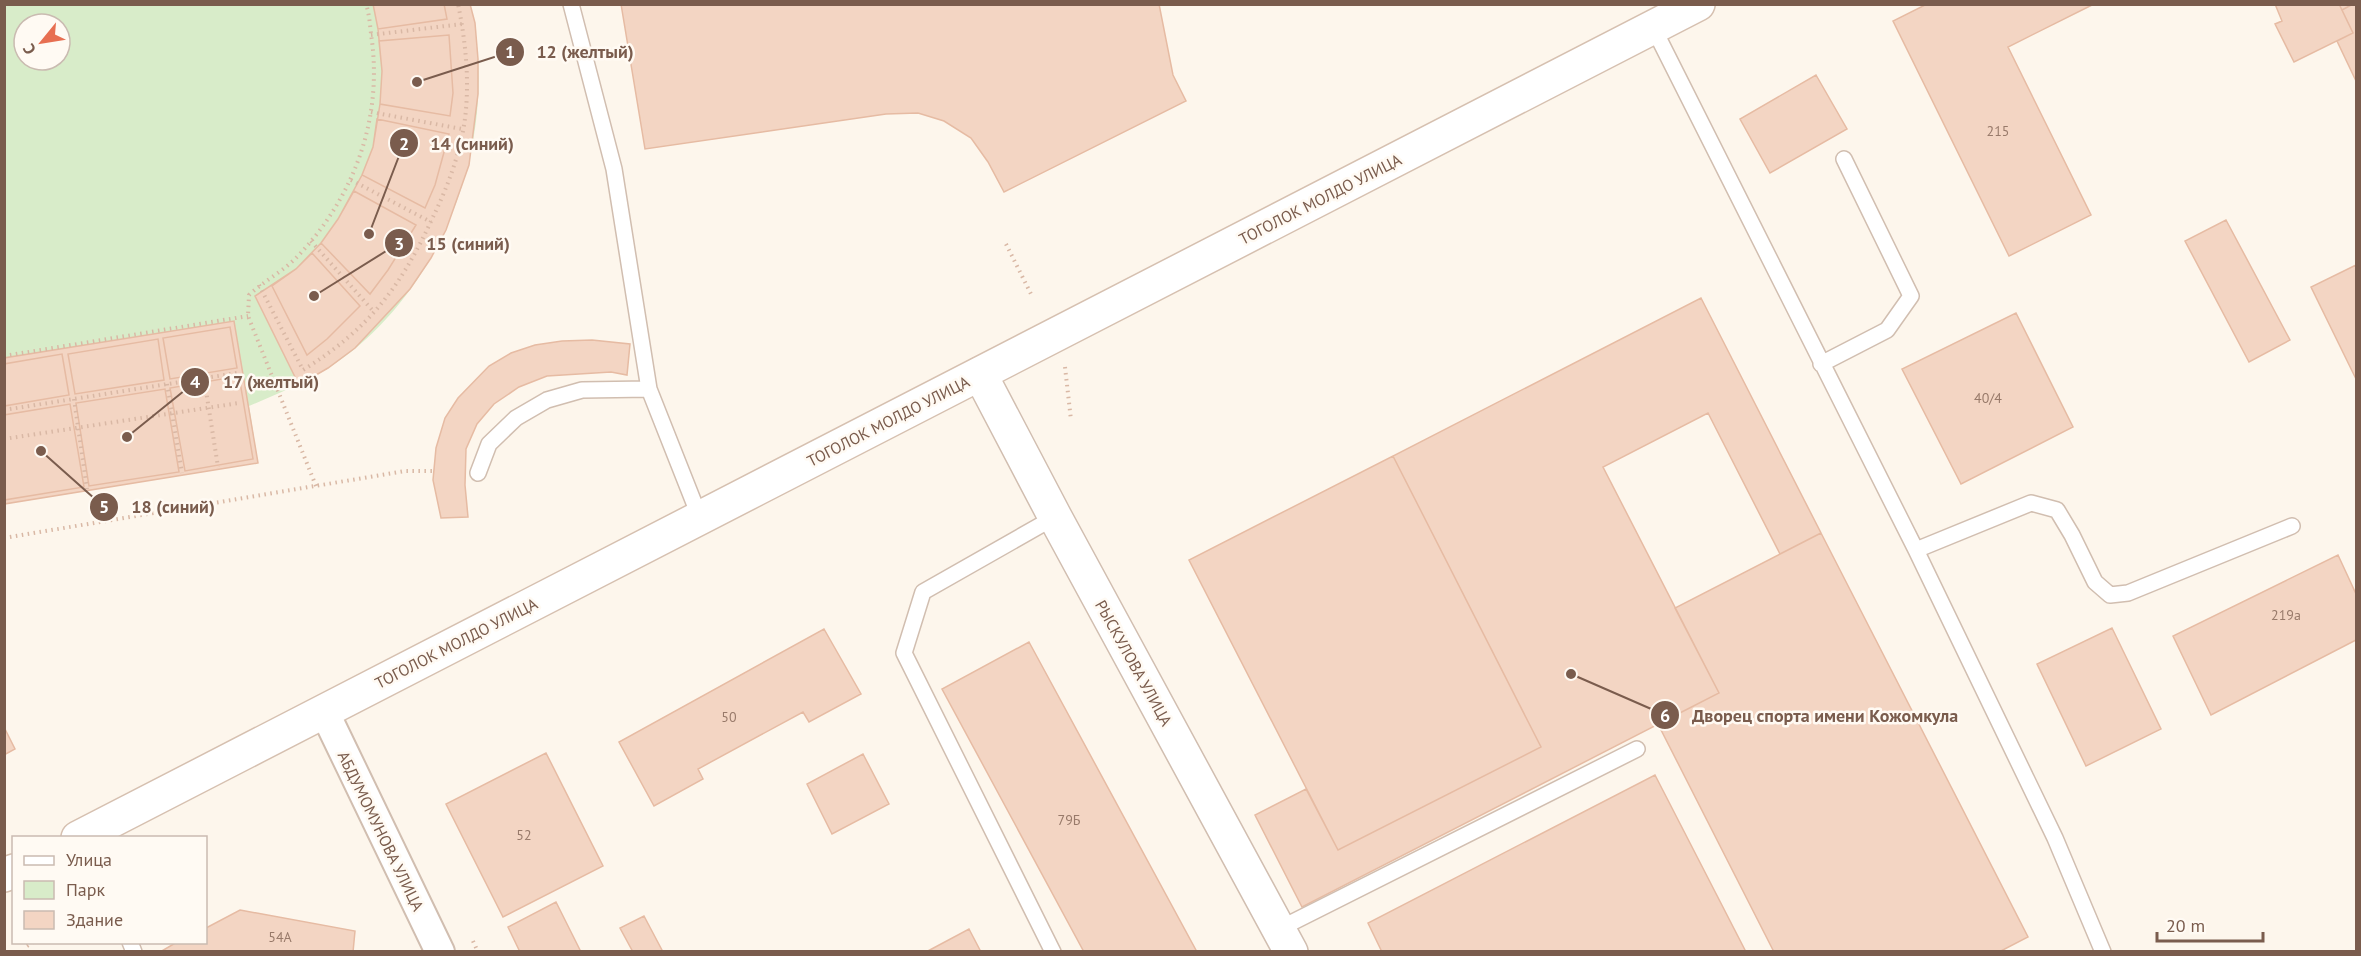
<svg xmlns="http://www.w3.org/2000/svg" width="2361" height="956" font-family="'PT Sans',sans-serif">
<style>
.green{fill:#d8ecc9;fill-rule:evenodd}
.building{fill:#f3d5c3;stroke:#e6bba3;stroke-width:1.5}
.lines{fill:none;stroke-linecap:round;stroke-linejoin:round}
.service-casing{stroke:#d1beb0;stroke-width:18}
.minor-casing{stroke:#d1beb0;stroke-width:32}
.tertiary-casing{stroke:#d1beb0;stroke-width:36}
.secondary-casing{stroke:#d6c0b0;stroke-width:36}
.path{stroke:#d9b8a5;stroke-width:4;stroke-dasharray:1.5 4.5;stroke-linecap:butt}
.service{stroke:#fff;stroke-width:15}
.minor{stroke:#fff;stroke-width:28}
.tertiary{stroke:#fff;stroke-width:33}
.secondary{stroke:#fff;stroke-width:33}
.labels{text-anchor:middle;stroke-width:5;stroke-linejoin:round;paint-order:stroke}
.number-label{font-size:14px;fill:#987a6a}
.street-label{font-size:16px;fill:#7a5c4d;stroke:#fffaf3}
.leader{fill:none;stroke:#7a5c4d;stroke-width:2}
.callout-dot{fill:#7a5c4d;stroke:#fffaf3;stroke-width:2}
.mark-label{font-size:18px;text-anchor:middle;font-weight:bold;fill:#fff}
.callout-label{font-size:18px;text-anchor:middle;font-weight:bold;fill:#7a5c4d;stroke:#fffaf3;stroke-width:5;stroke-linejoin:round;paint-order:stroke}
</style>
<rect width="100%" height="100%" fill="#fdf6ec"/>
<path class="green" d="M5 5H470C502 137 443 295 327 369 302 384 275 395 249 406L258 463 5 504ZM24 24H60V60H24Z"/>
<path class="building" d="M373 4H470L475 23 478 59V94L469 165 446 230 431 258 410 289 355 348 328 368 299 385 255 296 296 269 321 243 338 219 362 175 373 147 380 104 382 71 378 29Z
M373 4H444L447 19 378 29Z
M621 4H1159L1173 75 1186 101 1004 192 988 162 971 138 944 121 918 113 886 114 645 149Z
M1927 4H2094L2008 47 2091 215 2009 256 1893 21Z
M2275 4H2339L2353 33 2294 62 2275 24 2282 21Z
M2339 4H2353L2342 10Z
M2353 4H2356V81L2337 41 2353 33 2342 10Z
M449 35 453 93 450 116 380 104 382 71 379 41Z
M1816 75 1847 129 1770 173 1740 119Z
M377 119 449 134 435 185 425 208 362 175 373 147Z
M354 191 416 225 388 270 370 294 321 243 338 219Z
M2226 220 2290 340 2249 362 2185 241Z
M312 253 360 306 327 339 307 355 272 286 296 269Z
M2356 265V379L2311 287Z
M1701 298 1821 533 1780 554 1708 413 1603 467 1719 693 1302 907 1255 815 1306 789 1338 850 1541 747 1393 456Z
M2016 313 2073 427 1961 484 1902 369Z
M234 321 258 463 4 504V358Z
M230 327 237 368 170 379 163 338Z
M158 339 164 380 75 394 68 354Z
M592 340 630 344 627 375 611 372 547 376 519 387 494 404 477 424 466 449 465 485 468 517 441 518 433 480 436 448 445 418 458 398 489 366 511 353 535 345 562 341Z
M62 354 69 395 4 406V364Z
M239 376 253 459 185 471 170 388Z
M165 389 179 472 89 486 76 403Z
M70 404 84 487 4 500V415Z
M1393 456 1541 747 1338 850 1189 560Z
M1821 533 2028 937 1999 952H1774L1658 724 1719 693 1675 608Z
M2338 555 2356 594V640L2211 715 2173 636Z
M2338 555 2356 594V640L2211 715 2173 636Z
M2112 628 2161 729 2086 766 2037 664Z
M824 629 861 694 809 722 803 712 698 769 703 779 654 806 619 742Z
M1029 642 1197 952H1084L942 689Z
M4 727 15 749 4 755Z
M546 753 603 866 503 917 446 804Z
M863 754 889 804 832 834 807 784Z
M1655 775 1746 952H1382L1368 923Z
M556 902 581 952H520L508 927Z
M240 910 355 931 353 952H160L177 942H206V928Z
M644 916 663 952H633L620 928Z
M969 929 981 952H926Z"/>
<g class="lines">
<defs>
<path id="service" d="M571 4 614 169 649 389 700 518
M1653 27 1916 550 2055 838 2103 952
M1821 364 1887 330 1911 296 1844 159
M478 473 489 444 516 418 547 400 582 390 649 389
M1916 550 2031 503 2057 510 2072 535 2095 582 2110 595 2128 593 2292 526
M1279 929 1637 749
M130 942 134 952
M1053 952 904 653 923 592 1055 517"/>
<path id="minor" d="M324 711 440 952"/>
<path id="tertiary" d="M980 374 1055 517 1291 952"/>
<path id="secondary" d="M78 838 1698 4
M4 875 14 871"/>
</defs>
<use href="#service" class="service-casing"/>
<use href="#minor" class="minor-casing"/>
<use href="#tertiary" class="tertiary-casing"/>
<use href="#secondary" class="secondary-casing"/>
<path class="path" d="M371 35 462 24
M371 112 462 129
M351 180 431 222
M311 241 374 312
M1006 244 1031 294
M259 285 303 370C368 330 401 287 433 217 449 184 463 146 466 109 469 74 465 38 458 4
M4 356 248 316
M1065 367 1071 420
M204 378 218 467
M167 384 182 473
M74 399 87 489
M4 410 237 373
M4 439 239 403
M316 486 248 316 249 295C264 281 282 272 296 258 353 199 382 122 372 41 370 29 370 16 366 4
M4 538 405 471H433
M473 941 478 952
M27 946 33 942"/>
<use href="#service" class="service"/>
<use href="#minor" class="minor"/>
<use href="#tertiary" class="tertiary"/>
<use href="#secondary" class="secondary"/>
</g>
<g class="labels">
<g class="number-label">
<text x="1998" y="136">215</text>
<text x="1988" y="403">40/4</text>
<text x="2286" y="620">219а</text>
<text x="729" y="722">50</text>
<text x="1069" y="825">79Б</text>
<text x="524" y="840">52</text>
<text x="280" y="942">54А</text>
</g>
<g class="street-label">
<text transform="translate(1320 199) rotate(-27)" y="6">ТОГОЛОК МОЛДО УЛИЦА</text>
<text transform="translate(888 421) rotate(-27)" y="6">ТОГОЛОК МОЛДО УЛИЦА</text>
<text transform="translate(456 643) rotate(-27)" y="6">ТОГОЛОК МОЛДО УЛИЦА</text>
<text transform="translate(1134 663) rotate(61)" y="6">РЫСКУЛОВА УЛИЦА</text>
<text transform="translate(381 831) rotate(64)" y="6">АБДУМОМУНОВА УЛИЦА</text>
</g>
</g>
<path class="leader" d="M417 82L510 52M369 234L404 143M314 296L399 243M127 437L195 382M41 451L104 507M1571 674L1665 715"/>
<g class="callout-dot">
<circle cx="417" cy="82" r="6"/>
<circle cx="369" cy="234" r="6"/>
<circle cx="314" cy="296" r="6"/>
<circle cx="127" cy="437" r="6"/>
<circle cx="41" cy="451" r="6"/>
<circle cx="1571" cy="674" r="6"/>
<circle cx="510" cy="52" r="15"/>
<circle cx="404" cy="143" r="15"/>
<circle cx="399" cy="243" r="15"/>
<circle cx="195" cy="382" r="15"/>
<circle cx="104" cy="507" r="15"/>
<circle cx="1665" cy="715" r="15"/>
</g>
<g class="mark-label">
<text x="510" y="58">1</text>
<text x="404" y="150">2</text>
<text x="399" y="250">3</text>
<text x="195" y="388">4</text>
<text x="104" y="513">5</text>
<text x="1665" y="722">6</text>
</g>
<g class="callout-label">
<text x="585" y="58">12 (желтый)</text>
<text x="472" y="150">14 (синий)</text>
<text x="468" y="250">15 (синий)</text>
<text x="271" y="388">17 (желтый)</text>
<text x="173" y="513">18 (синий)</text>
<text x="1825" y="722">Дворец спорта имени Кожомкула</text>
</g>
<rect width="2361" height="956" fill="none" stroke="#7a5c4d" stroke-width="12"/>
<rect x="12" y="836" width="195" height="108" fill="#fffaf3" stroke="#cabbb1" stroke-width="1.5"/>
<rect x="24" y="856" width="30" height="9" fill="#ffffff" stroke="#cabbb1" stroke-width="1.5"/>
<text x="66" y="866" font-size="18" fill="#7a5c4d">Улица</text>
<rect x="24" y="881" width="30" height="18" fill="#d8ecc9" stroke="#cabbb1" stroke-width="1.5"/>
<text x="66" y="896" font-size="18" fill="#7a5c4d">Парк</text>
<rect x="24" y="911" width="30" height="18" fill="#f3d5c3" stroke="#cabbb1" stroke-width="1.5"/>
<text x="66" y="926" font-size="18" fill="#7a5c4d">Здание</text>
<g transform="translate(42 42) rotate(240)"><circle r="28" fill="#fffaf3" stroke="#cabbb1" stroke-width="1.5"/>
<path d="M0-4.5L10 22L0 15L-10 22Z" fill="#e76f51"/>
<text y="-9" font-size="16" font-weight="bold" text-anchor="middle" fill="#7a5c4d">С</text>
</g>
<path d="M2157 932v9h106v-9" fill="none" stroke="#7a5c4d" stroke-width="3"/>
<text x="2166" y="932" font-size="18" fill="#7a5c4d" stroke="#fffaf3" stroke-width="4.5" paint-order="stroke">20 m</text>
</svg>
